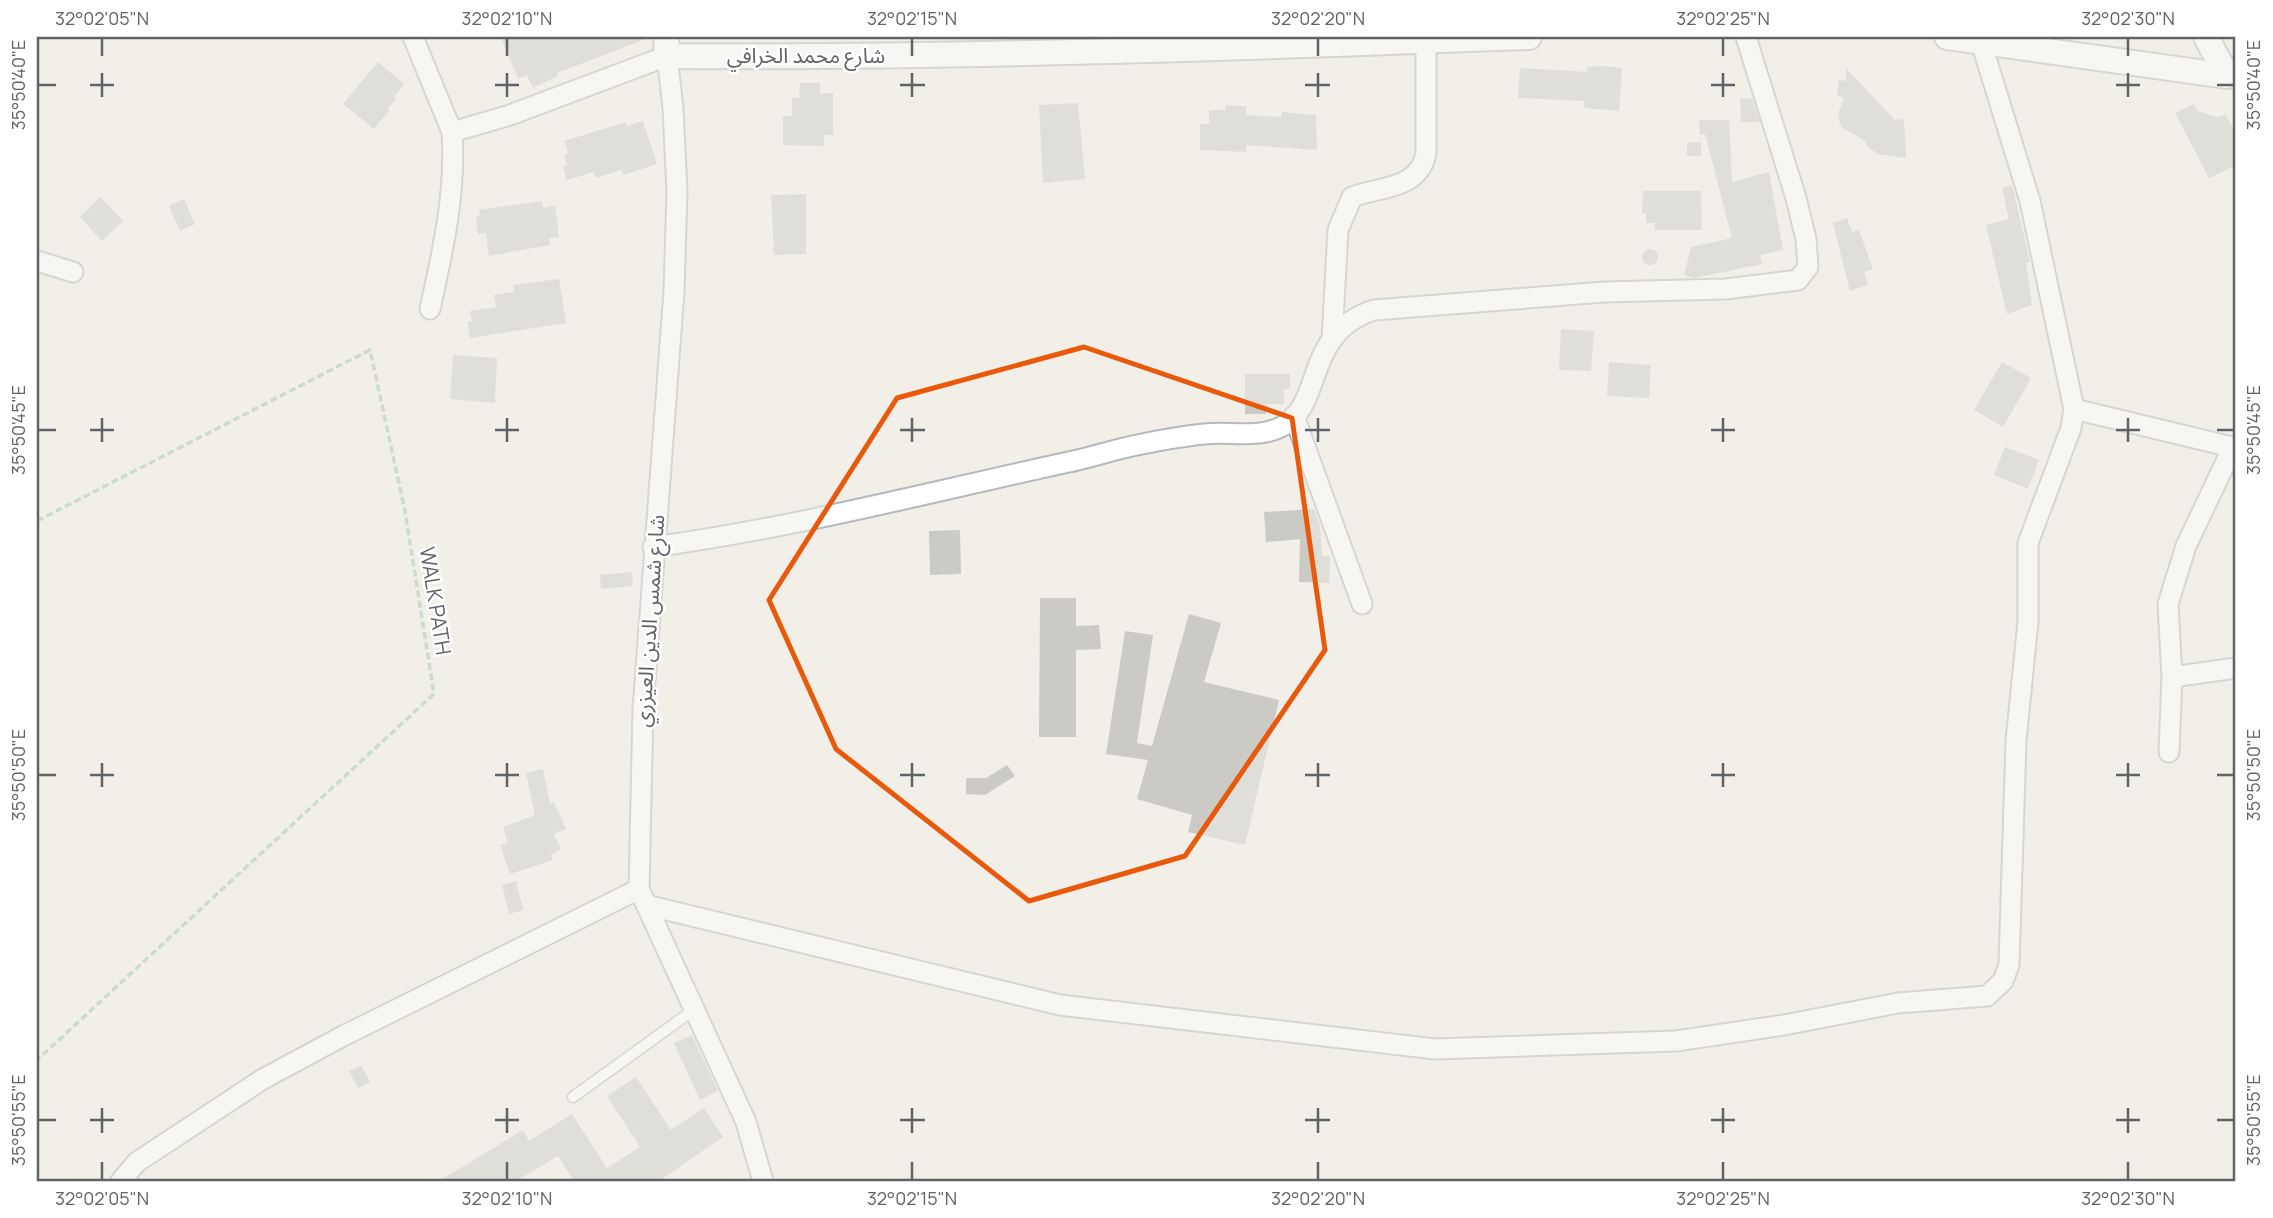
<svg xmlns="http://www.w3.org/2000/svg" width="2273" height="1218" font-family="Manrope,'Noto Sans Arabic',sans-serif">
<style>
.building{fill:#cccac5}
.lines{fill:none;stroke-linecap:round;stroke-linejoin:round}
.service-casing{stroke:#b5b8bc;stroke-width:13}
.minor-casing{stroke:#b5b8bc;stroke-width:23}
.tertiary-casing{stroke:#b5b8bc;stroke-width:28}
.path{stroke:#9cc7a9;stroke-width:3.5;stroke-dasharray:7 3.5;stroke-linecap:butt}
.service{stroke:#fff;stroke-width:10}
.minor{stroke:#fff;stroke-width:19}
.tertiary{stroke:#fff;stroke-width:24}
.marked{fill:none;stroke:#e8590c;stroke-width:5;stroke-linejoin:round}
.ticks{fill:none;stroke:#5f6368;stroke-width:2.5}
.labels{text-anchor:middle;stroke-width:5;stroke-linejoin:round;paint-order:stroke}
.street-label{font-size:21px;fill:#5f6368;stroke:#fff}
.neatline{fill:none;stroke:#5f6368;stroke-width:2.5}
.ticks-label{font-size:18px;text-anchor:middle;fill:#5f6368}
</style>
<rect width="100%" height="100%" fill="#f1efe8"/>
<path class="building" d="M501 37H651L557 73 558 76 533 88 527 75 518 79Z
M378 62 404 84 394 97 396 99 388 108 390 110 374 129 343 104Z
M1603 66 1622 68 1619 111 1584 108V101L1518 98 1520 68 1587 72V67Z
M1846 68 1895 120 1904 119 1906 158 1877 154 1865 144 1867 142 1841 127 1838 114 1844 98 1837 96 1839 80 1846 81Z
M800 83H820V93H833V135H824V146L783 145V116H792V98H799Z
M1752 98 1760 122H1741L1740 99Z
M1078 103 1085 179 1043 183 1039 105Z
M2194 104 2198 111 2217 117 2226 115 2236 134V165L2209 178 2175 113Z
M1226 105 1246 106V115L1281 117 1282 112 1316 115 1317 150 1246 145V152L1200 150V124H1209V110H1225Z
M1699 120H1729L1732 182 1769 172 1783 250 1760 255 1762 264 1694 278 1684 275 1691 247 1732 238 1705 134 1700 135Z
M643 121 657 164 623 175 621 170 596 178 594 172 567 180 563 167 567 165 564 155 568 153 564 141 626 122 627 126Z
M1701 142V156H1687V143Z
M2012 185 2030 262 2026 263 2032 305 2007 314 1986 225 2009 219 2002 188Z
M1643 191H1701L1702 230H1655V223H1646V213H1642Z
M806 194V254L774 255 771 195Z
M100 197 123 221 102 241 80 217Z
M184 199 195 224 180 231 169 206Z
M542 201 543 208 555 206 559 237 549 238 550 245 489 256 486 233 478 234 476 217 480 216 479 210Z
M1847 218 1852 232 1859 230 1873 269 1864 272 1868 285 1850 291 1833 223Z
M1642 257a8 8 0 1 1 16 0a8 8 0 1 1-16 0Z
M559 279 566 323 470 338 467 322 472 321 470 311 496 307 494 295 514 292 513 285Z
M1561 329 1594 331 1591 371 1559 370Z
M453 355 497 358 495 403 450 399Z
M1609 362 1651 365 1649 398 1607 396Z
M2002 362 2031 378 2003 427 1974 410Z
M1245 374H1290V389H1284V404H1266V414H1245Z
M2005 447 2039 460 2028 489 1994 475Z
M1314 509 1320 525 1322 556H1330L1329 583 1299 582 1300 539 1266 542 1264 512Z
M960 530 961 574 930 575 929 531Z
M632 572 633 586 601 589 600 575Z
M1040 598H1076V626L1099 625 1101 649 1076 650V737H1039Z
M1189 614 1221 623 1204 682 1279 700 1245 845 1188 832 1192 815 1137 799 1148 760 1106 754 1125 631 1153 635 1137 743 1152 746Z
M1007 765 1015 776 985 795 966 794V778H986Z
M543 769 550 804 554 802 566 829 554 834 561 849 551 855 553 860 510 874 500 845 508 843 503 827 535 815 526 773Z
M516 881 523 910 509 914 502 885Z
M692 1035 718 1091 700 1100 674 1043Z
M361 1065 370 1082 358 1088 349 1071Z
M636 1077 671 1130 704 1108 723 1137 659 1181H574L558 1156 516 1181H439L523 1130 529 1141 572 1114 607 1168 640 1147 607 1096Z"/>
<g class="lines">
<defs>
<path id="service" d="M573 1097 695 1009"/>
<path id="minor" d="M413 37 452 132 510 115 667 56 673 108 677 192 674 291 643 709 639 889 746 1122 763 1181
M37 261 73 272
M430 309C443 250 456 193 452 132
M1332 340 1338 230 1352 197C1381 186 1418 190 1426 154V40
M2074 409 2236 448
M1294 416 1362 604
M653 547C792 528 927 493 1064 463 1090 458 1115 449 1142 444 1162 440 1183 436 1204 434 1229 431 1260 439 1283 426 1325 402 1303 333 1374 310L1604 292 1726 289 1798 280 1808 267 1806 239 1796 198 1746 37
M2172 677 2236 668
M2169 752 2172 677 2168 604 2186 546 2233 447
M646 905 1060 1005 1435 1049 1676 1041 1784 1025 1898 1003 1987 996 2003 981 2009 965 2016 741 2028 622V543L2071 428 2074 409 2030 201 1981 42
M121 1181 137 1162 263 1079 343 1036 639 889"/>
<path id="tertiary" d="M666 37 667 56C954 58 1241 48 1529 37
M1947 37 2227 76
M2206 37 2227 76"/>
</defs>
<use href="#service" class="service-casing"/>
<use href="#minor" class="minor-casing"/>
<use href="#tertiary" class="tertiary-casing"/>
<path class="path" d="M37 521 370 350 405 511 434 694 37 1060"/>
<use href="#service" class="service"/>
<use href="#minor" class="minor"/>
<use href="#tertiary" class="tertiary"/>
</g>
<path d="M0 0H2273V1218H0ZM1084 347 1292 418 1325 650 1185 856 1029 901 836 749 769 600 897 398Z" fill="#f1efe8" fill-opacity=".55" fill-rule="evenodd"/>
<path class="marked" d="M1084 347 1292 418 1325 650 1185 856 1029 901 836 749 769 600 897 398Z"/>
<path class="ticks" d="M102 38V56M507 38V56M912 38V56M1318 38V56M1723 38V56M2128 38V56M102 73V97M507 73V97M912 73V97M1318 73V97M1723 73V97M2128 73V97M38 85H56M90 85H114M495 85H519M900 85H925M1305 85H1330M1711 85H1735M2116 85H2140M2217 85H2234M102 418V442M507 418V442M912 418V442M1318 418V442M1723 418V442M2128 418V442M38 430H56M90 430H114M495 430H519M900 430H925M1305 430H1330M1711 430H1735M2116 430H2140M2217 430H2234M102 763V787M507 763V787M912 763V787M1318 763V787M1723 763V787M2128 763V787M38 775H56M90 775H114M495 775H519M900 775H925M1305 775H1330M1711 775H1735M2116 775H2140M2217 775H2234M102 1108V1133M507 1108V1133M912 1108V1133M1318 1108V1133M1723 1108V1133M2128 1108V1133M38 1120H56M90 1120H114M495 1120H519M900 1120H925M1305 1120H1330M1711 1120H1735M2116 1120H2140M2217 1120H2234M102 1162V1180M507 1162V1180M912 1162V1180M1318 1162V1180M1723 1162V1180M2128 1162V1180"/>
<g class="labels">
<g class="street-label">
<text x="806" y="63">شارع محمد الخرافي</text>
<text transform="translate(435 601) rotate(81)" y="7">WALK PATH</text>
<text transform="translate(650 621) rotate(-86)" y="7">شارع شمس الدين العيزري</text>
</g>
</g>
<rect width="2273" height="1218" fill="none" stroke="#ffffff" stroke-width="77"/>
<rect x="38" y="38" width="2196" height="1142" class="neatline"/>
<g class="ticks-label">
<text x="102" y="25">32°02'05"N</text>
<text x="507" y="25">32°02'10"N</text>
<text x="912" y="25">32°02'15"N</text>
<text x="1318" y="25">32°02'20"N</text>
<text x="1723" y="25">32°02'25"N</text>
<text x="2128" y="25">32°02'30"N</text>
<text transform="translate(2254 85) rotate(-90)" y="6">35°50'40"E</text>
<text transform="translate(19 85) rotate(-90)" y="6">35°50'40"E</text>
<text transform="translate(2254 430) rotate(-90)" y="6">35°50'45"E</text>
<text transform="translate(19 430) rotate(-90)" y="6">35°50'45"E</text>
<text transform="translate(2254 775) rotate(-90)" y="6">35°50'50"E</text>
<text transform="translate(19 775) rotate(-90)" y="6">35°50'50"E</text>
<text transform="translate(2254 1120) rotate(-90)" y="6">35°50'55"E</text>
<text transform="translate(19 1120) rotate(-90)" y="6">35°50'55"E</text>
<text x="102" y="1205">32°02'05"N</text>
<text x="507" y="1205">32°02'10"N</text>
<text x="912" y="1205">32°02'15"N</text>
<text x="1318" y="1205">32°02'20"N</text>
<text x="1723" y="1205">32°02'25"N</text>
<text x="2128" y="1205">32°02'30"N</text>
</g>
</svg>
